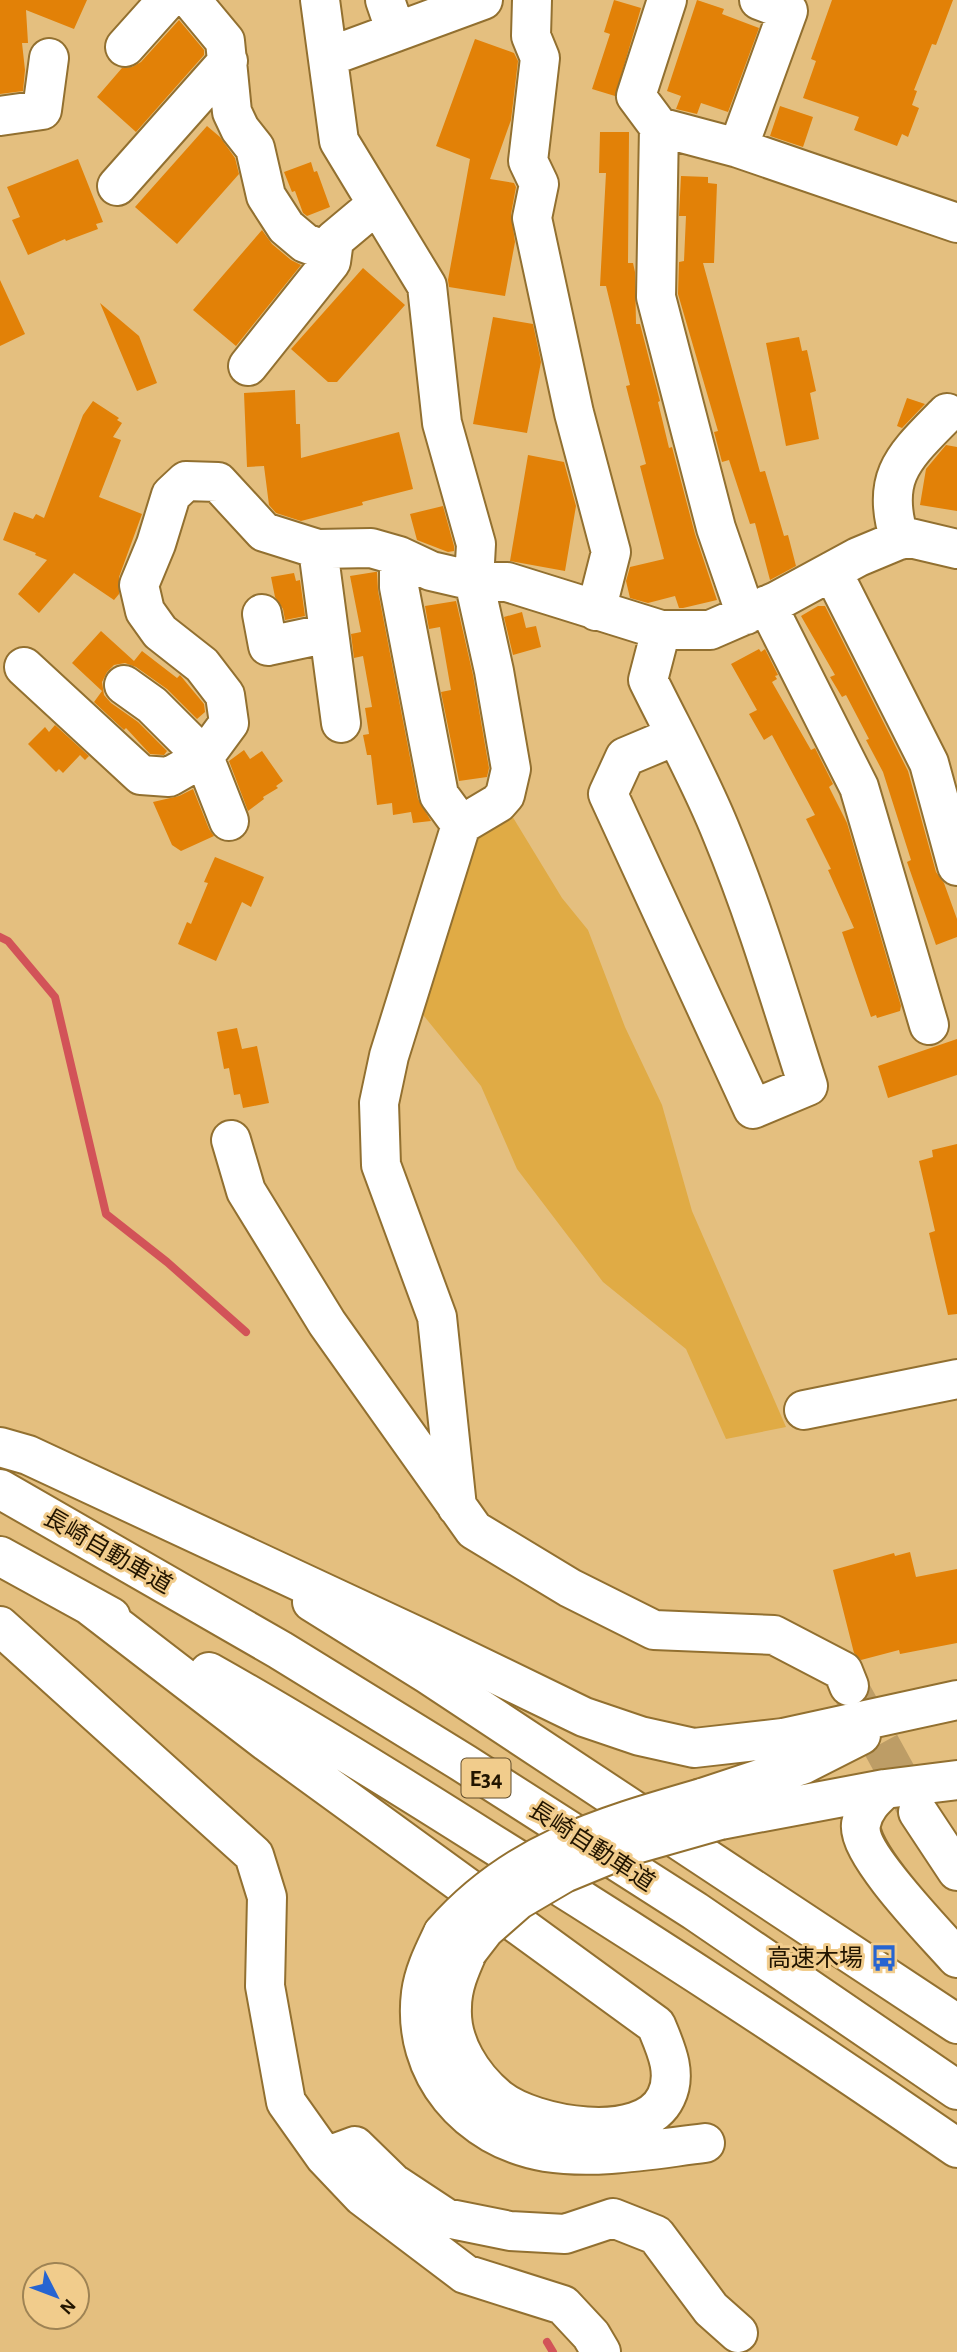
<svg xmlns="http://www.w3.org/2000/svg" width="957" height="2352" font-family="'Alegreya Sans','Noto Sans JP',sans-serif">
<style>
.green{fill:#e0ab45}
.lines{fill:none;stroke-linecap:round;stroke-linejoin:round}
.stream{stroke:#d25358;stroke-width:8}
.building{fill:#e28107}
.minor-tunnel{stroke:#bd9d66;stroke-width:38;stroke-dasharray:38 19;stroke-linecap:butt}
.minor-casing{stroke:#927030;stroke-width:42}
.highway-casing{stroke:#927030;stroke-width:42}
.minor{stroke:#fff;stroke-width:38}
.highway{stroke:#fff;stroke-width:38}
.highway-bridge-casing{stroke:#927030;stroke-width:42;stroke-linecap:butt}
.highway-bridge{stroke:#fff;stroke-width:38}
.labels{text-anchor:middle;stroke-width:6;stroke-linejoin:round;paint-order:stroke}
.shield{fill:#f1cc8c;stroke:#604c2a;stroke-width:2}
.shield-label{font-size:23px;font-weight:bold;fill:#221500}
.street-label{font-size:24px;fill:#221500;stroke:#f1cc8c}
.poi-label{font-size:24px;fill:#221500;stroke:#f1cc8c;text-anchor:end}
</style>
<rect width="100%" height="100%" fill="#e4bf7f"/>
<path class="green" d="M506 806 562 898 588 930 625 1027 662 1105 692 1211 786 1427 726 1439 686 1349 603 1282 517 1169 481 1086 415 1005 454 845Z"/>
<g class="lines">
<path class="stream" d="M0 937 8 941 55 997 106 1214 167 1262 246 1332
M547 2342 553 2352"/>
</g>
<path class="building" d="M0 0H87L74 29 26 10 28 43H22L25 70 23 91 0 94Z
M614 0 641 8 615 96 592 89 610 34 604 32Z
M697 0 724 9 722 14 759 28 728 112 701 103 697 114 676 109 681 96 667 91Z
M832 0H953L936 45 932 44 914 90 917 91 912 105 919 108 908 137 902 134 897 146 854 130 859 117 803 98 816 61 811 59Z
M179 20 204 50V55L136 132 97 97 122 68 132 67 141 62Z
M475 39 514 53 518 61 511 120 490 179 514 183 516 187 511 214 515 242 505 296 449 287 448 280 470 159 436 146Z
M780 106 813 117 803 147 770 136Z
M207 126 220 137 235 158 239 174 177 244 135 207Z
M600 132H629L628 263H633L635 272 636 324H640L660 401 658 402 669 448 672 447 695 534 717 600 683 608H679L675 596 648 603 630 598 626 581 630 567 664 559 640 466 646 464 626 386 630 385 606 286H600L606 173H599Z
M78 159 103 222 96 224 98 229 66 241 65 239 28 255 12 220 20 217 7 187Z
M311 162 314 172 317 171 330 207 307 216 303 213 295 191 292 192 284 172Z
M681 176 708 177V183L717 184 714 263H703L760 472 765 471 784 536 788 535 796 566 770 580 755 523 750 524 729 460 722 462 714 432 718 431 678 294 679 262 684 261 686 216H679Z
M262 230 272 244 291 260 301 265 236 346 193 310Z
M363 268 405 305 337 382H328L291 349Z
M0 280 25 334 0 346Z
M100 303 139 336 157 383 137 391Z
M493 317 533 324 541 362 527 433 473 424Z
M799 337 802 351 807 350 816 391 810 393 819 439 786 446 766 343Z
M295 390 296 424H300L301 458 399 432 413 489 362 502 363 505 301 521 276 513 269 505 264 466 247 467 244 393Z
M907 398 925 404 902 428 897 426Z
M93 401 119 418 117 420 122 423 113 437 121 440 99 497 142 514 119 577V594L114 600 74 573 39 613 18 594 47 560 35 555 36 553 3 540 14 512 33 519 36 514 44 518 83 415Z
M946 445 957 447V511L920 505 926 469Z
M528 455 564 462 576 506 565 571 510 561Z
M443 506 454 546V551L448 552 417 540 410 514Z
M375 572H377L378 591 418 799 431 821 413 823 411 812 393 815 392 803 377 805 371 755H367L363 735 369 734 365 708 372 707 363 656 354 658 351 634 361 632 350 576Z
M294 573 296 581 300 580 305 616 285 620 283 609 275 597 271 577Z
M456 601 473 675 489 768 487 777 459 781 441 692 451 690 440 627 429 629 425 606Z
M818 606H825L908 771 936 872 944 883 957 919V937L936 945 907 862 911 860 883 772 866 740 869 739 846 695 842 697 830 677 835 675 801 616Z
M522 612 526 628 536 626 541 647 513 655 504 617Z
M101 631 134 661 142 651 177 678 180 675 204 704 205 712 197 719 167 689 136 667 125 663 114 665 107 672 102 682 104 695 111 703 138 722 167 751 164 755 150 754 126 728 124 730 94 702 102 691 72 663Z
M759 649 761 652 765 649 778 675 775 676 777 679 772 682 811 750 815 748 833 784 829 787 847 823 901 1006 900 1011 877 1018 876 1015 871 1017 842 932 854 928 828 870 831 869 806 819 815 815 772 735 764 740 749 714 757 710 731 664Z
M55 725 89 756 85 760 80 755 63 773 59 769 56 772 28 744 45 727 49 732Z
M244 750 250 759 262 751 283 781 276 786 278 788 263 797 264 799 248 811 229 761Z
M193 789 209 829 214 836 181 851 172 845 153 802 179 796Z
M215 857 264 877 251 907 242 902 216 961 178 944 187 922 191 924 208 883 204 882Z
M237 1028 242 1049 257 1046 269 1103 243 1108 240 1094 234 1095 229 1068 224 1069 217 1032Z
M957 1039V1075L888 1098 878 1066Z
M957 1144V1314L948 1315 929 1233 935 1231 919 1161 933 1157 932 1150Z
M910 1552 916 1577 957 1569V1643L900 1654 899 1650 861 1660 854 1653 833 1570 894 1553 895 1556Z"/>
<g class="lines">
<path class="minor-tunnel" d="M853 1694 918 1812"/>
<defs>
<path id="minor" d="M191 0 225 41 232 112 240 129 255 148 266 196 286 227 305 243 332 253
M320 0 339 141 427 286 442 423 476 544 474 581 494 671 511 769 505 795 498 803 461 825
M385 0 396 32
M532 0 531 36 540 58 528 161 539 184 532 218 574 413 611 552 596 611
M667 0 636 96 659 127 738 148 957 223
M125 47 167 0
M328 57 483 0
M0 116 42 110 49 58
M659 127 656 297 716 528 746 615
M738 148 788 11 759 0
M117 186 228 61
M248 366 331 262 334 240 377 204
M900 540C879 476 905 456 947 413
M318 549 341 723
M399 556V587L439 795 461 825 389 1056 379 1103 381 1165 437 1317 457 1507
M832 571 929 763 957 866
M767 605 859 787 929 1025
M262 614 268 646 329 633
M661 630 648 680C673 731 701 781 722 834 756 916 781 1002 808 1086L753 1109 608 794 625 757 675 736
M24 667 141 775 169 777 204 757 229 723 225 695 202 665 160 632 145 611 139 585 156 544 171 495 186 481 218 482 264 532 318 549 371 548 399 556 431 571 474 581 507 582 661 630H710L777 601 858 557 906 537 957 549
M124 685 152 705 204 757 229 821
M231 1140 246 1191 327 1323 474 1530 570 1588 654 1630 774 1635 843 1671 849 1686
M804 1410 957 1379
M312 1602 429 1675 957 2024
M0 1626 254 1855 267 1897 265 1986 286 2102 325 2157 362 2196 465 2274 563 2305 591 2335 601 2352
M918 1812 957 1871
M325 2157 355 2146 393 2183 446 2218 510 2231 565 2234 613 2218 656 2235 711 2309 738 2333"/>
<path id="highway" d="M0 1447 28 1455 425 1640 584 1717 640 1736 694 1748 783 1738 957 1700
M0 1489 280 1650 465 1764 695 1911 957 2090
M0 1556 111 1617
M89 1605 267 1742 656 2025C665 2047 678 2073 666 2097 643 2146 533 2126 499 2099 472 2077 450 2043 452 2007 452 1987 460 1969 468 1951
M209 1672C305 1726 398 1784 491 1843 649 1941 804 2042 957 2148
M885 1789C874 1799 864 1808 861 1824 856 1853 936 1934 957 1958
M702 1798 802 1765 861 1735
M720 1820 885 1789 957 1780
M443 1933C434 1952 424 1971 421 1993 411 2073 468 2139 546 2152 598 2160 654 2149 705 2143"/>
</defs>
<use href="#minor" class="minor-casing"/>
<use href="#highway" class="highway-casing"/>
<use href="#minor" class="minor"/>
<use href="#highway" class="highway"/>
<defs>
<path id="highway-bridge" d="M443 1933C514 1852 602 1827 702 1798
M468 1951 485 1929 518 1900 564 1873 632 1845 720 1820"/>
</defs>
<use href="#highway-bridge" class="highway-bridge-casing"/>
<use href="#highway-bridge" class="highway-bridge"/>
</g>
<defs>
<symbol id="bus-bare" viewBox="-9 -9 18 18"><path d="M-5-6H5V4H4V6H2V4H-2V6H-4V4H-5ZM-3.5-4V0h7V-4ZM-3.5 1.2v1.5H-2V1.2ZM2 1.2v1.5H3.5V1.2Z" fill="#2664d1" stroke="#f1cc8c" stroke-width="2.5" paint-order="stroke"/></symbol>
</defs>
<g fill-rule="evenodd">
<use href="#bus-bare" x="865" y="1939" width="38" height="38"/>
</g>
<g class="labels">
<rect class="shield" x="461.5" y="1758.5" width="49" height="39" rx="5"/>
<g class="shield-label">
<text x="486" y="1786">E34</text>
</g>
<g class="street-label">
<text transform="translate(108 1551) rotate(30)" y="8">長崎自動車道</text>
<text transform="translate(592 1846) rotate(33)" y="8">長崎自動車道</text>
</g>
<g class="poi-label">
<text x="863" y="1966">高速木場</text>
</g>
</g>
<g transform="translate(56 2296) rotate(132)"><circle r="33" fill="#f1cc8c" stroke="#9e8354" stroke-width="2"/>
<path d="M0-5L12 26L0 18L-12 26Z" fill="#2664d1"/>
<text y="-10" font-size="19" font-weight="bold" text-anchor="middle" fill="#221500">N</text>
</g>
</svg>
